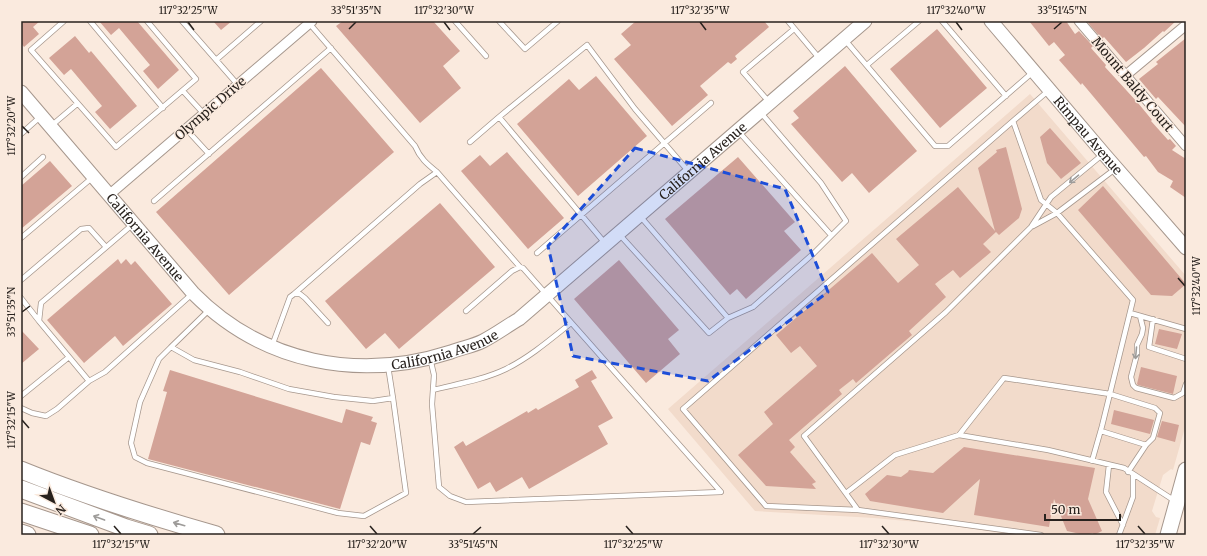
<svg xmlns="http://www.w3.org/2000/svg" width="1207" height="556" font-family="Merriweather,serif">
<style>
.built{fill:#f2dbcb}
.building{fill:#d3a397}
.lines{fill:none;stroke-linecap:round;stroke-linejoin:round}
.service-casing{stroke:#a6978d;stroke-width:6}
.minor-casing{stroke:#a6978d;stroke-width:11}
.secondary-casing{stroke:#a6978d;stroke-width:15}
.primary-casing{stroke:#a6978d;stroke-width:17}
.motorway-casing{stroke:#a6978d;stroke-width:19}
.service{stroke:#fff;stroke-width:4.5}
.minor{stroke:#fff;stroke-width:9}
.secondary{stroke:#fff;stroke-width:13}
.primary{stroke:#fff;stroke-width:15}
.motorway{stroke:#fff;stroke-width:17}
.oneway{stroke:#9e9c9a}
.marked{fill:#1d4ed8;fill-opacity:0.2;stroke:#1d4ed8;stroke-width:3;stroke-dasharray:8 5;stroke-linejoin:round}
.ticks{fill:none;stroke:#28221e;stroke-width:1.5}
.labels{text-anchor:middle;stroke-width:3;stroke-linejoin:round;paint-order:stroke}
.street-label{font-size:13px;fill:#28221e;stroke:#faeade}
.neatline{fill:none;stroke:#28221e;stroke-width:1.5}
.ticks-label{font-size:10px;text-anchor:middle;fill:#28221e}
</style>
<rect width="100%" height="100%" fill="#faeade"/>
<path class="built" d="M1030 94 1186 276V424L1173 470 1171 469 1163 475 1152 511 1156 517 1160 518 1155 535H1015L939 524 874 518 755 511 668 409Z"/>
<path class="building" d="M21 21H40L33 27 39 34 24 47 21 43Z
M99 21H137L179 70 158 89 143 71 150 65 119 28 111 35Z
M213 21H232L221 30Z
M343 21H433L460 51 443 66 461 88 420 123 336 26Z
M636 21H764L769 27 735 56 737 59 731 64 728 62 700 86 708 95 672 126 614 59 631 45 621 34Z
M1029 21H1066L1075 34 1079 31 1093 46 1091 48 1106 65 1105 67 1138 103 1152 120 1151 121 1168 140 1170 139 1176 146 1172 150 1186 159V198L1170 187 1173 181 1158 172 1146 156 1144 157 1082 83 1081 85 1059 60 1065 55 1054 42 1049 46Z
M1090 21H1176L1164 32 1163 31 1144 48 1126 62 1104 37 1102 39 1088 23Z
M937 29 987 88 940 128 890 69Z
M75 36 89 53 91 51 137 106 110 129 95 112 102 106 71 69 64 75 49 58Z
M1186 38V127L1158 97 1156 99 1139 79 1158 64 1156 62Z
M845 66 917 151 869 193 852 173 842 182 791 124 799 118 793 111Z
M321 68 394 152 229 295 156 212Z
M596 76 647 136 578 196 517 124 569 79 579 90Z
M1050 128 1081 163 1061 179 1047 163 1040 137Z
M1006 147 1022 209 1019 218 999 235 996 232 983 244 991 252 960 278 953 270 935 284 946 297 909 331 912 335 856 383 853 379 839 390 842 394 789 440 795 447 790 452 816 482 812 484 816 489 766 486 738 455 773 424 764 412 817 366 800 346 791 353 776 335 872 253 898 283 919 265 896 239 958 187 995 231 978 168 997 152 996 150Z
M507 152 564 218 528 249 461 171 480 155 490 166Z
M738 157 795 222 784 231 801 250 746 299 737 289 730 295 665 219Z
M50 161 72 186 21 229V186Z
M1103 186 1186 284 1172 296 1151 295 1078 210Z
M440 203 495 267 399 349 385 333 366 349 325 301Z
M118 259 121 264 126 259 131 265 135 261 172 304 123 346 115 336 84 363 47 320Z
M619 260 679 330 668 339 680 354 646 383 574 299Z
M1159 329 1182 334 1177 349 1155 344Z
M21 330 39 349 21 364Z
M1141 367 1177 376 1173 394 1138 385 1137 384Z
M170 370 342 423 346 409 373 417 371 421 377 423 370 445 361 442 340 509 148 459 167 392 163 391Z
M592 370 597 378 591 381 613 418 598 426 608 444 529 489 522 477 496 492 490 482 478 489 454 447 463 441 466 446 527 411 528 413 536 408 538 410 579 387 575 380Z
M1114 410 1154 420 1150 434 1111 424Z
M1162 421 1179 425 1175 442 1157 437Z
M964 447 1095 468 1088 499 1102 531 1094 535 1093 533 1085 535 1067 531 1054 499 1049 527 974 515 980 479 943 513 870 501 865 494 887 475 901 477 908 472 909 470 933 473Z"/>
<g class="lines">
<defs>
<path id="service" d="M64 21 31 50 116 147 196 79 147 21
M90 21 163 108
M182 21 238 85
M455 21 486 56
M499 21 525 49 558 21
M788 21 819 58
M942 21 1006 96
M309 23 415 146C420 158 427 164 437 172
M845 40 935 146H948L1033 72
M216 60 261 21
M867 65 919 21
M183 91 204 114
M1048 91 1013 121 1041 200 1057 213 1133 300 1102 426 1092 461
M769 102 743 72 794 29
M51 126 77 104
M186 129 209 154
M739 132 831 235
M21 134 40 117
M470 142 499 117
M21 177 43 157
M154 201 331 48
M640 216 728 318 753 307 814 253 846 221 821 183 761 113
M132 225 41 303 39 321 89 381 105 372 192 294
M1033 226 1057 213 1115 169
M619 234 709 333 728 318
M21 238 93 177
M604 242 499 117 587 45 635 109 689 172
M537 253 711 103
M21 280 81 229 89 228 106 247
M294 294 420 184 437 172 520 267
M21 298 39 321
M210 309 171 347 194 360 240 372 289 389 334 397 373 401 393 398 388 366
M1130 313 1186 329
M1140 316 1143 328 1142 334 1137 345V354L1131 377 1133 385 1136 388 1174 398 1183 393 1186 384
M1153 319 1149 347 1186 359
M272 346 290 297 294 294H300L305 298 328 323
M171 347 159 359 140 402 131 443 135 457 147 463 338 513 364 516 406 493 393 398
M430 358 434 375 432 404 439 487 450 496 466 502 721 492 523 268 520 267 512 271 466 311
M433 390C457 384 483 380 506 369 530 357 551 339 571 323
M21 396 69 357
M21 408 32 413 46 416 57 409 89 381
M1101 431 1146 445 1128 472
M959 435 1004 378 1110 394 1155 408 1160 413 1153 438 1146 445
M1109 465 1106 492 1123 525
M846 493 895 455 959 435 1048 450 1124 468 1175 501
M858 510 766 506 683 409 1013 121
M1041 535 858 510 804 436 946 312 1031 227 1051 197 1102 155
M1119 535 1133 497V475"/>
<path id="minor" d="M1079 21 1186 146
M1126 75 1186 25
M109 195 312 21"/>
<g id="secondary">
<path id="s1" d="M991 21 1104 154 1186 248"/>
<path id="s2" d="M21 92 193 293C262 363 358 382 451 352 461 348 473 346 483 341 495 335 507 326 519 319L865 21"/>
</g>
<path id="primary" d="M1168 535 1186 470"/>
<path id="motorway" d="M21 470C85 496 150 516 216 535
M21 489 126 528 149 535
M21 512 90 535
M21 533 27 535"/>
</defs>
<use href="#service" class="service-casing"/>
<use href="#minor" class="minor-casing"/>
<use href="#secondary" class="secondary-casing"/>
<use href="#primary" class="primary-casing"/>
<use href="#motorway" class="motorway-casing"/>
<use href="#service" class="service"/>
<use href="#minor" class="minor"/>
<use href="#secondary" class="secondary"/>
<use href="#primary" class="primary"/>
<use href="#motorway" class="motorway"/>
</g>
<defs><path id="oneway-shaft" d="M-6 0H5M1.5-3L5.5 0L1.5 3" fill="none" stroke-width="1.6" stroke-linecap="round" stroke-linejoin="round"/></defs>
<g class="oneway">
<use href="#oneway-shaft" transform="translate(1074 179) rotate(140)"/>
<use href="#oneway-shaft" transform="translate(1136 353) rotate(95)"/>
<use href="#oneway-shaft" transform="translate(99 518) rotate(-160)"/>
<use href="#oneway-shaft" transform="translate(179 524) rotate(-164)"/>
</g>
<path class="marked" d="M635 148 785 189 828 292 708 381 573 356 548 246Z"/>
<path class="ticks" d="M188 22 194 30M444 22 450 30M700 22 706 30M956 22 962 30M349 29 356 22M1054 29 1062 22M22 126 29 133M1178 278 1185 286M22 312 30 306M22 420 29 428M114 526 121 534M370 526 377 534M626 526 633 534M882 526 889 534M1138 526 1145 534M473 534 481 527"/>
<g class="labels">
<g class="street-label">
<text transform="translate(1133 84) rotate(50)" y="5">Mount Baldy Court</text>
<text transform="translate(210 108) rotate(-41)" y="5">Olympic Drive</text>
<text dy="5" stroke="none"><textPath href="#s1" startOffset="150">Rimpau Avenue</textPath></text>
<text dy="5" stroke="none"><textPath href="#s2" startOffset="862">California Avenue</textPath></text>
<text dy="5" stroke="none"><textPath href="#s2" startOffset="191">California Avenue</textPath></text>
<text dy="5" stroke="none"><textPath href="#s2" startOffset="538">California Avenue</textPath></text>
</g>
</g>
<rect width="1207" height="556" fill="none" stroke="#faeade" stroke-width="44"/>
<g transform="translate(54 502) rotate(139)" stroke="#faeade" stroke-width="3" paint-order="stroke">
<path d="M0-3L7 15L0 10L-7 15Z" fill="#28221e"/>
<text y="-6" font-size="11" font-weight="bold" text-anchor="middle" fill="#28221e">N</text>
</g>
<path d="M1045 514v6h75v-6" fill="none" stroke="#28221e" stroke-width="2"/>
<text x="1051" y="514" font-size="12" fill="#28221e" stroke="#faeade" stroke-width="3" paint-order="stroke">50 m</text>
<rect x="22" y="22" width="1163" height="512" class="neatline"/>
<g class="ticks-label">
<text x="188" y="14">117°32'25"W</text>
<text x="356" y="14">33°51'35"N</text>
<text x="444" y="14">117°32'30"W</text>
<text x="700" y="14">117°32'35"W</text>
<text x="956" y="14">117°32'40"W</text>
<text x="1062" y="14">33°51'45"N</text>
<text transform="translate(11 126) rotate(-90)" y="4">117°32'20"W</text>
<text transform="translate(1196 286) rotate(-90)" y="4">117°32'40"W</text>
<text transform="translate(11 312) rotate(-90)" y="4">33°51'35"N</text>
<text transform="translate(11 420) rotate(-90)" y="4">117°32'15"W</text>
<text x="121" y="548">117°32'15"W</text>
<text x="377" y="548">117°32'20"W</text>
<text x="473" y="548">33°51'45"N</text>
<text x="633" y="548">117°32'25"W</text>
<text x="889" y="548">117°32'30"W</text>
<text x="1145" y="548">117°32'35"W</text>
</g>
</svg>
